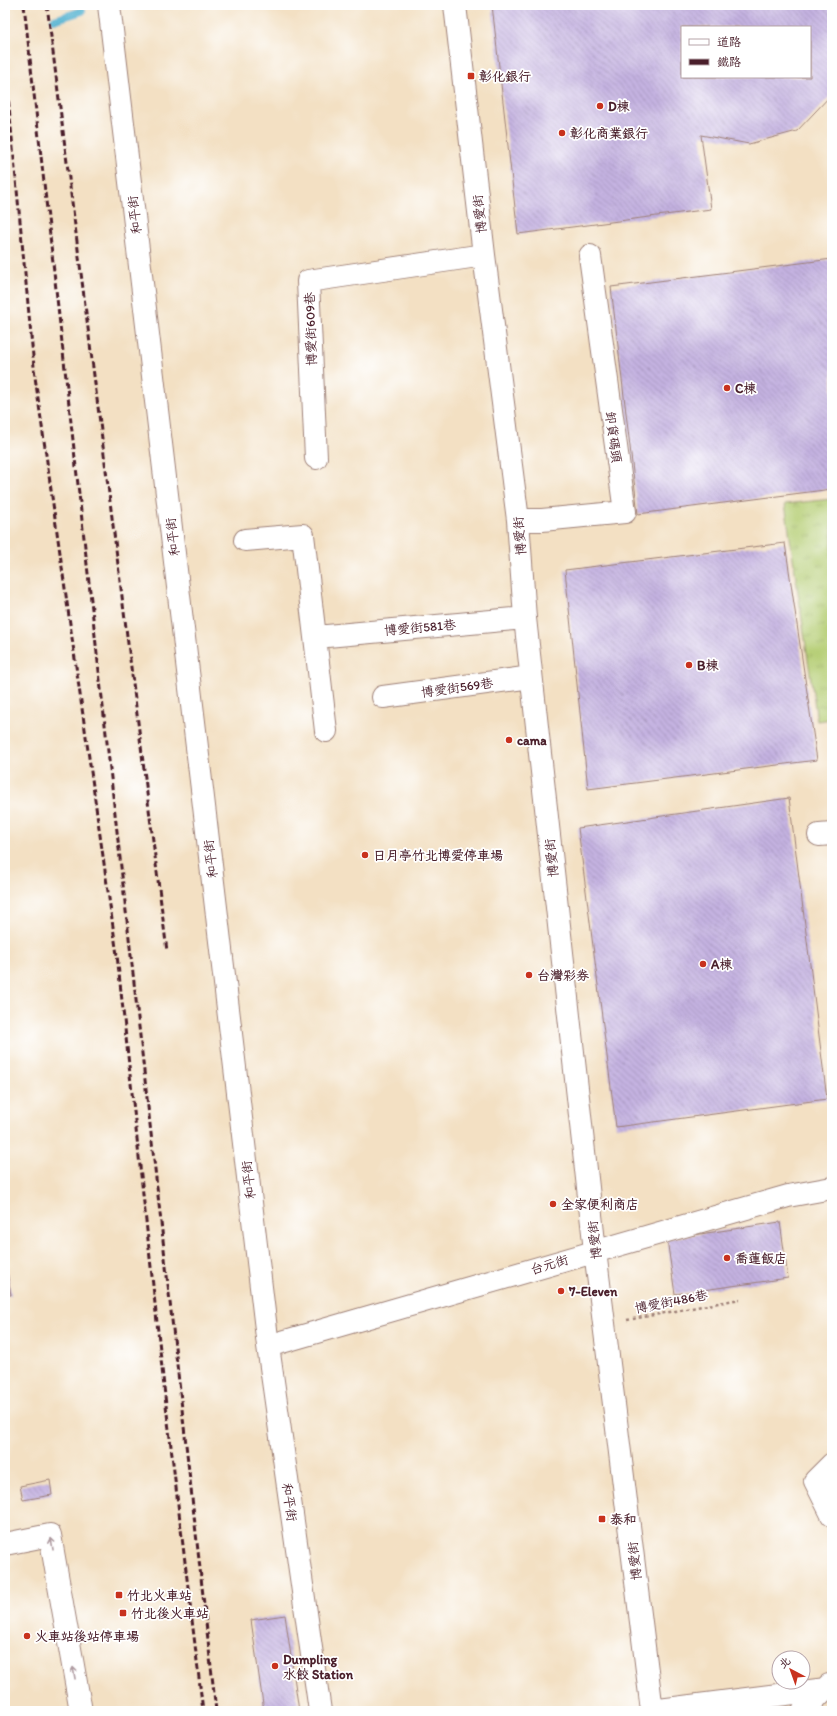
<svg xmlns="http://www.w3.org/2000/svg" width="837" height="1716" font-family="Itim,'LXGW WenKai TC',sans-serif">
<style>
.grass{fill:url(#grass-tufts);stroke:#807650}
.lines{fill:none;stroke-linecap:round;stroke-linejoin:round}
.stream{stroke:#50b0cf;stroke-width:8}
.building{fill:url(#building-back-hatch);fill-rule:evenodd}
.minor-casing{stroke:#9e8077;stroke-width:24}
.path{stroke:#9e8077;stroke-width:2.5;stroke-dasharray:3 3;stroke-linecap:butt}
.minor{stroke:#fff;stroke-width:22}
.rail{stroke:#4a1f2b;stroke-width:3;stroke-dasharray:6 3;stroke-linecap:butt}
.oneway{stroke:#ae9aa0}
.poi-dot{fill:#c8321e;stroke:#fff;stroke-width:1.5}
.labels{text-anchor:middle;stroke-width:3.5;stroke-linejoin:round;paint-order:stroke}
.poi-label{font-size:13px;font-weight:bold;fill:#4a1f2b;stroke:#fff;text-anchor:start}
.street-label{font-size:13px;fill:#4a1f2b;stroke:#fff}
</style>
<defs>
<pattern id="grass-tufts" width="24" height="20" patternUnits="userSpaceOnUse"><rect width="24" height="20" fill="#b5ce74"/><path d="M3 7l-1-3M5 7V3M7 7l1-3M15 17l-1-3M17 17v-4M19 17l1-3" fill="none" stroke="#9db065"/></pattern>
<pattern id="building-back-hatch" width="6" height="6" patternUnits="userSpaceOnUse"><rect width="6" height="6" fill="#c4b2e1"/><path d="M-1 5l2 2M0 0l6 6M5-1l2 2" fill="none" stroke="#a190b7"/></pattern>
</defs>
<rect width="100%" height="100%" fill="#fff"/>
<filter id="ink" filterUnits="userSpaceOnUse"><feTurbulence type="fractalNoise" baseFrequency=".025" numOctaves="2"/><feDisplacementMap in="SourceGraphic" scale="8" xChannelSelector="R" yChannelSelector="G"/><feConvolveMatrix kernelMatrix="1 2 1 2 8 2 1 2 1" color-interpolation-filters="sRGB"/></filter>
<filter id="wash" filterUnits="userSpaceOnUse"><feTurbulence type="fractalNoise" baseFrequency=".012" numOctaves="4" result="noise"/><feDisplacementMap in="SourceGraphic" scale="16" xChannelSelector="R" yChannelSelector="G"/><feGaussianBlur stdDeviation="0.9" result="paint"/><feColorMatrix in="noise" values="0 0 0 0 0 0 0 0 0 0 0 0 0 0 0 0 0 1.4 0 .05"/><feComposite in="paint" operator="in"/></filter>
<g filter="url(#wash)">
<rect width="100%" height="100%" fill="#f3e0c3"/>
<path class="grass" d="M832 499V719L817 721 785 504Z"/>
<g class="lines">
<path class="stream" d="M54 20 82 11"/>
</g>
<g id="blocks">
<path class="building" d="M492 5H832V94L797 131 749 144 701 135 711 209 518 234ZM682 27H810V77H682Z
M832 259V489L638 514 611 287Z
M785 543 817 760 588 789 565 570Z
M789 798 827 1099 616 1127 578 828Z
M780 1222 788 1278 675 1294 667 1239Z
M5 1259 11 1295H5Z
M50 1480 52 1495 23 1500 20 1486Z
M285 1615 299 1711H264L251 1620Z"/>
</g>
</g>
<g filter="url(#ink)">
<use href="#blocks" fill-opacity="0" stroke="#9e8077" stroke-width="1"/>
<g class="lines">
<defs>
<path id="minor" d="M109 5 268 1346 320 1711
M455 5 484 255 518 520 525 618 595 1251 652 1711
M316 458 308 281 484 255
M518 520H542L625 512 590 256
M245 540 303 535 326 731
M316 637 525 618
M383 697 531 677
M819 835 832 834
M268 1346 788 1196 832 1188
M832 1464 815 1481 832 1515
M5 1544 50 1535 81 1711
M651 1711 826 1689
M803 1711 829 1685"/>
</defs>
<use href="#minor" class="minor-casing"/>
<path class="path" d="M627 1320 740 1299
M115 1711 130 1708V1711"/>
<use href="#minor" class="minor"/>
<path class="rail" d="M24 5 216 1711
M47 5 167 951
M5 65 35 377 117 955 166 1405 203 1711"/>
</g>
<defs><path id="oneway-shaft" d="M-6 0H5M1.5-3L5.5 0L1.5 3" fill="none" stroke-width="1.6" stroke-linecap="round" stroke-linejoin="round"/></defs>
<g class="oneway">
<use href="#oneway-shaft" transform="translate(52 1544) rotate(-100)"/>
<use href="#oneway-shaft" transform="translate(74 1673) rotate(-100)"/>
</g>
</g>
<g class="poi-dot">
<rect x="467" y="72" width="8" height="8" rx="2"/>
<circle cx="600" cy="106" r="4"/>
<circle cx="562" cy="133" r="4"/>
<circle cx="727" cy="388" r="4"/>
<circle cx="689" cy="665" r="4"/>
<circle cx="509" cy="740" r="4"/>
<circle cx="365" cy="855" r="4"/>
<circle cx="703" cy="964" r="4"/>
<circle cx="529" cy="975" r="4"/>
<circle cx="553" cy="1204" r="4"/>
<circle cx="727" cy="1258" r="4"/>
<circle cx="561" cy="1291" r="4"/>
<rect x="598" y="1515" width="8" height="8" rx="2"/>
<rect x="115" y="1591" width="8" height="8" rx="2"/>
<rect x="119" y="1609" width="8" height="8" rx="2"/>
<circle cx="27" cy="1636" r="4"/>
<circle cx="275" cy="1666" r="4"/>
</g>
<g class="labels">
<g class="poi-label">
<text x="479" y="81">彰化銀行</text>
<text x="608" y="111">D棟</text>
<text x="570" y="138">彰化商業銀行</text>
<text x="735" y="393">C棟</text>
<text x="697" y="670">B棟</text>
<text x="517" y="745">cama</text>
<text x="373" y="860">日月亭竹北博愛停車場</text>
<text x="711" y="969">A棟</text>
<text x="537" y="980">台灣彩券</text>
<text x="561" y="1209">全家便利商店</text>
<text x="735" y="1263">喬蓮飯店</text>
<text x="569" y="1296">7-Eleven</text>
<text x="610" y="1524">泰和</text>
<text x="127" y="1600">竹北火車站</text>
<text x="131" y="1618">竹北後火車站</text>
<text x="35" y="1641">火車站後站停車場</text>
<text x="283" y="1664">Dumpling<tspan x="283" dy="15">水餃 Station</tspan></text>
</g>
<g class="street-label">
<text transform="translate(479 214) rotate(-97)" y="5">博愛街</text>
<text transform="translate(134 215) rotate(-97)" y="5">和平街</text>
<text transform="translate(310 329) rotate(-92)" y="5">博愛街609巷</text>
<text transform="translate(614 437) rotate(82)" y="5">卸貨碼頭</text>
<text transform="translate(519 536) rotate(-95)" y="5">博愛街</text>
<text transform="translate(172 537) rotate(-97)" y="5">和平街</text>
<text transform="translate(420 627) rotate(-5)" y="5">博愛街581巷</text>
<text transform="translate(457 687) rotate(-8)" y="5">博愛街569巷</text>
<text transform="translate(551 858) rotate(-96)" y="5">博愛街</text>
<text transform="translate(210 859) rotate(-97)" y="5">和平街</text>
<text transform="translate(248 1180) rotate(-97)" y="5">和平街</text>
<text transform="translate(594 1240) rotate(-97)" y="5">博愛街</text>
<text transform="translate(549 1264) rotate(-16)" y="5">台元街</text>
<text transform="translate(671 1301) rotate(-11)" y="5">博愛街486巷</text>
<text transform="translate(290 1502) rotate(82)" y="5">和平街</text>
<text transform="translate(634 1561) rotate(-97)" y="5">博愛街</text>
</g>
</g>
<rect width="837" height="1716" fill="none" stroke="#fff" stroke-width="20"/>
<rect x="681" y="26" width="130" height="52" fill="#ffffff" stroke="#b7a5aa"/>
<rect x="689" y="39" width="20" height="6" fill="#ffffff" stroke="#b7a5aa"/>
<text x="717" y="46" font-size="12" fill="#4a1f2b">道路</text>
<rect x="689" y="59" width="20" height="6" fill="#4a1f2b" stroke="#b7a5aa"/>
<text x="717" y="66" font-size="12" fill="#4a1f2b">鐵路</text>
<g transform="translate(791 1670) rotate(319)"><circle r="19" fill="#ffffff" stroke="#b7a5aa"/>
<path d="M0-3L7 15L0 10L-7 15Z" fill="#c8321e"/>
<text y="-6" font-size="11" font-weight="bold" text-anchor="middle" fill="#4a1f2b">北</text>
</g>
</svg>
